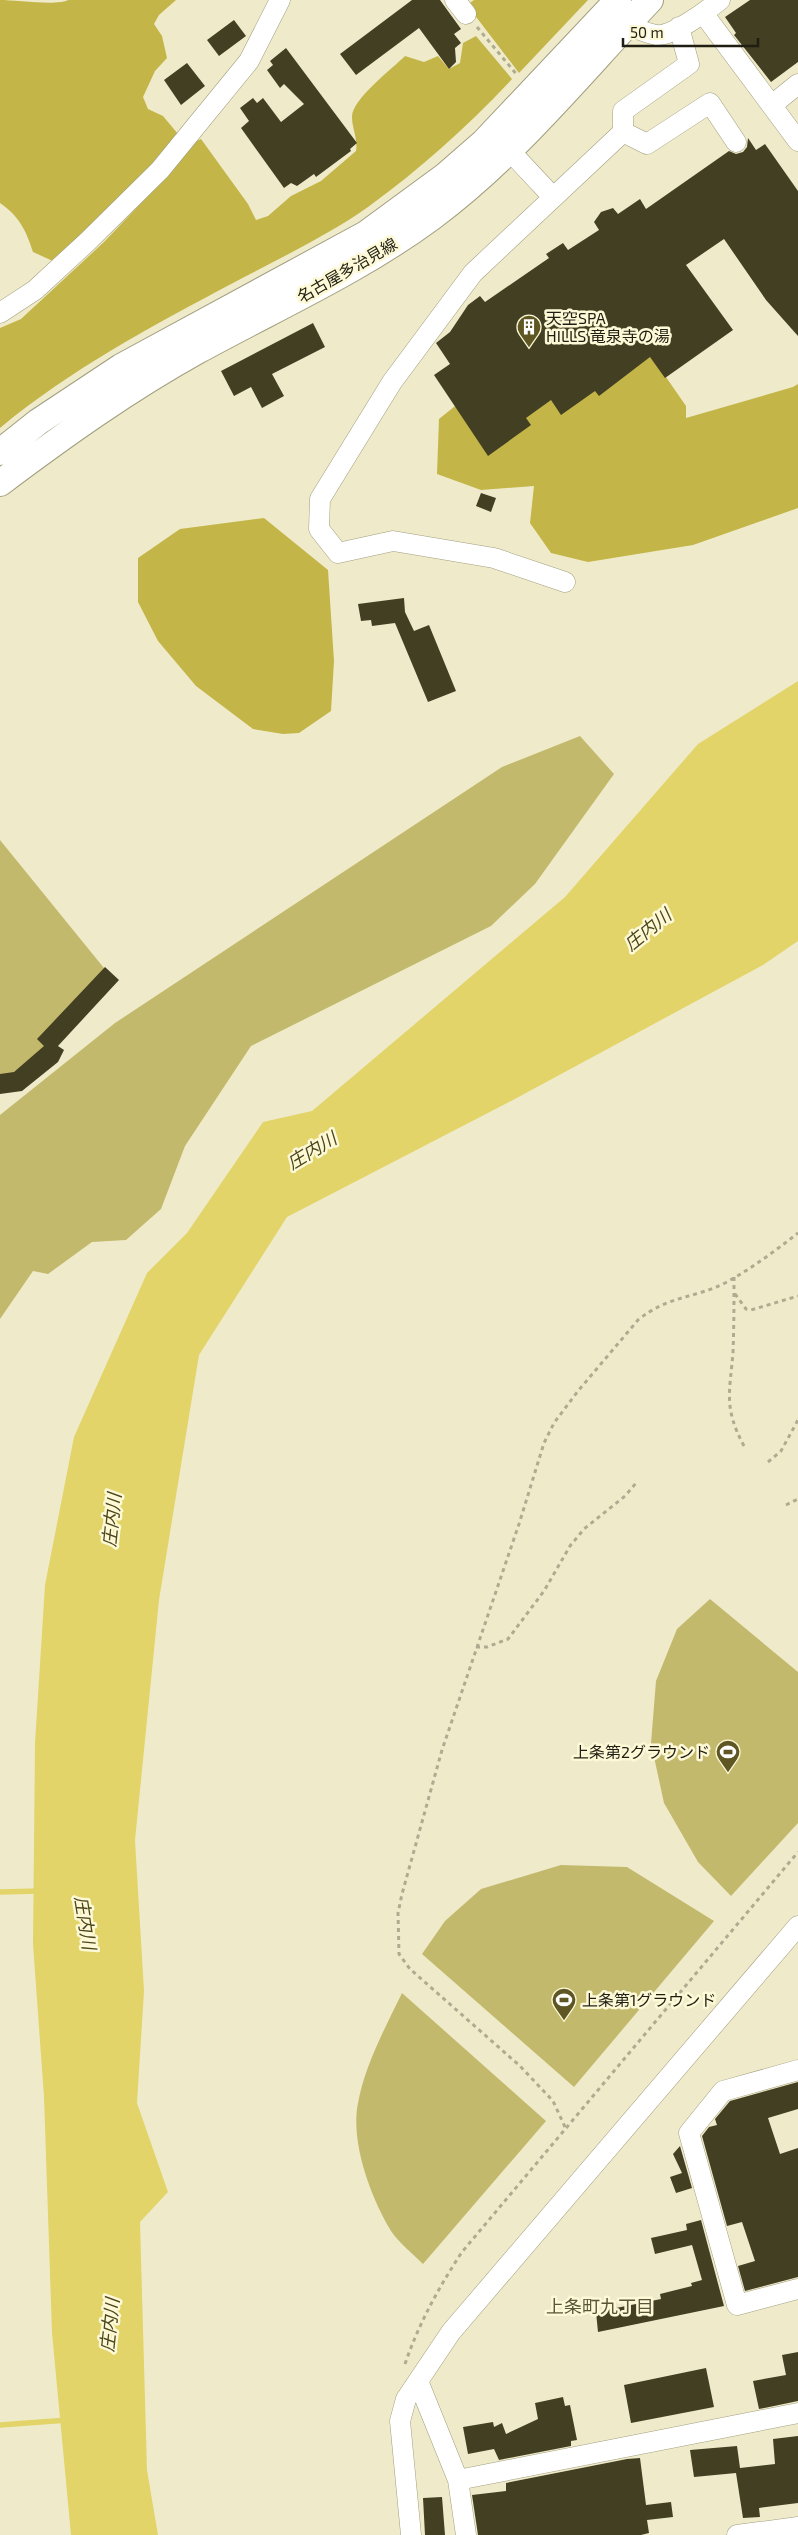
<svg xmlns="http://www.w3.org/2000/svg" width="798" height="2535" font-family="'Exo 2','Noto Sans JP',sans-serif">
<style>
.green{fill:#c3b96c}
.forest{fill:#c3b548}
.water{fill:#e2d469}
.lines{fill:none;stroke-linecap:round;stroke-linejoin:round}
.stream{stroke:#e2d469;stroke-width:5.5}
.building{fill:#433f23}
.minor-casing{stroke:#a19e7e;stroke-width:21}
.major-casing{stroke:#a19e7e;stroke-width:28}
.path{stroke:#aeab90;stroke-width:3;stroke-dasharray:4 4;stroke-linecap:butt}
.minor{stroke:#fff;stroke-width:20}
.major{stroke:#fff;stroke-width:26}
.labels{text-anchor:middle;stroke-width:5;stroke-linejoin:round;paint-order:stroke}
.street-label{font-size:16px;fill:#201e12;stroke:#fdf9d7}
.poi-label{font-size:16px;fill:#201e12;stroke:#fdf9d7;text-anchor:start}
.water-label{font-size:18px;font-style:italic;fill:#4c461a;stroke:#fdf9d7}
.neighbourhood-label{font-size:18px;fill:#595639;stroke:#fdf9d7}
</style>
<rect width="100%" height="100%" fill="#efebca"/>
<path class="green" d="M580 736 614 774 535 884 491 926 251 1046 185 1146 161 1209 126 1240 92 1242 48 1274 33 1271 0 1319V1115L115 1023 502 767Z
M0 840 108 973 24 1070 0 1076Z
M710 1599 798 1672V1823L731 1896 698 1862 664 1803 651 1743 656 1681 677 1629Z
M561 1865 627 1867 714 1921 574 2087 422 1954 445 1921 481 1889Z
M402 1993 546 2121 423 2264C413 2254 399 2243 391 2231 371 2198 350 2142 358 2103 365 2065 385 2028 402 1993Z"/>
<path class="forest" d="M0 0C15 0 58 6 68 0H176L159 15 154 24 162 36 167 58 155 71 143 97 148 109 163 116 178 134 156 161 55 262 33 252C26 230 19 216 0 203Z
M474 0H588L519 73 467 5Z
M476 36 512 79C468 126 420 169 368 207 327 236 278 259 233 283 152 326 71 369 0 428V328L21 319 104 242 167 176 194 142 201 139 248 204 256 220 268 216 291 196 321 181 356 151C358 138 352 129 352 117 352 99 392 69 405 56L424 62 438 56 449 69 460 63 463 43Z
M650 354 686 406V418L793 387 798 384V508L693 545 588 562 551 553 530 523 534 486 481 490 437 474 439 419 506 365Z
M264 518 328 570 334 661 331 711 299 733 283 734 253 729 196 686 158 641 138 602V558L180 529Z"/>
<path class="water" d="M798 681V941L763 965 513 1100 287 1217 199 1355 159 1600 135 1840 144 1991 137 2103 168 2192 140 2222 147 2470 158 2535H71L52 2333 44 2097 33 1944 35 1743 45 1585 74 1437 147 1273 187 1233 263 1122 312 1111 565 897 698 744Z"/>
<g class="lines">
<path class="stream" d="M0 1892 40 1891
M0 2425 68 2420"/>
</g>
<path class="building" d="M412 0H440L461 29 454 34 461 43 455 48 456 62 449 69 419 28 356 75 340 54Z
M750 0H798V62L771 82 734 35 736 33 725 17Z
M234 20 246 36 219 56 207 40Z
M286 48 357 143 350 149 351 151 316 177 314 174 297 186 291 183 284 188 241 128 249 121 240 108 253 98 257 103 263 98 281 122 304 104 284 84 280 88 267 70 273 65 270 61Z
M187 63 205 86 181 105 164 80Z
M748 138 756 150 765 144 798 191V336L766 300 724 239 686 265 733 330 665 378 650 357 599 396 595 391 561 415 551 400 526 418 531 425 488 456 434 375 450 364 436 343 450 332 468 305 480 296 485 302 549 258 546 254 563 243 568 250 599 230 594 222 601 212 613 208 618 214 640 199 646 209 729 151 736 154 743 152 747 147Z
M313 323 325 347 272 374 284 396 262 408 251 387 234 396 221 371Z
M481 493 496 498 491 512 476 506Z
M404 598 405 612 414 631 429 625 456 691 428 702 395 623 372 626 371 620 361 621 358 604Z
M105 967 119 980 58 1046 64 1050 58 1062 22 1091 0 1094V1074L14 1072 44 1046 37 1039Z
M798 2082V2109L768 2118 780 2154 798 2148V2277L745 2291 738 2266 755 2261 742 2222 727 2226 702 2136 709 2127 717 2125 715 2119 730 2101Z
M680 2146 692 2188 676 2193 670 2177 682 2173 673 2154Z
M701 2220 724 2306 598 2332 596 2312 661 2299 660 2294 692 2286 691 2283 702 2280 692 2245 655 2254 651 2238 687 2230 686 2224Z
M798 2352V2401L759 2409 753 2381 786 2375 782 2355Z
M706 2368 714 2407 631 2423 624 2385Z
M563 2397 565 2406 570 2405 577 2440 571 2441V2446L499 2460 494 2449 468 2454 463 2427 493 2422 494 2427 502 2423 506 2434 538 2419 535 2403Z
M798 2436V2503L759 2508 760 2517 743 2518 736 2473 694 2477 690 2450 737 2446 740 2468 775 2464 773 2439Z
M640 2458 646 2505 671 2502 673 2517 647 2520 649 2533 641 2535H478L472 2495 506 2491V2483L627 2459Z
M442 2497 445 2535H425L423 2498Z"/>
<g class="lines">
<defs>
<path id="minor" d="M455 0 466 14
M703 13 798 141
M626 25C636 28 646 33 656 35 672 37 708 10 720 0
M772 105 798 84
M623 132V111L689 64 679 27
M508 149 552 196
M0 313 35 290 87 242 160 170 249 61 280 0
M565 582 494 558 393 541 338 553 319 529 320 499 392 382 473 273 623 132 647 144 710 103 736 142
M798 2070 723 2091 689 2133 737 2305 798 2289
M418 2381 458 2480 466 2535
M458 2480 798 2413
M411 2535 400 2421 406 2399 451 2332 798 1926
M737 2535 798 2527"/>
<path id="major" d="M0 452 38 422 121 367 366 234 445 176 484 142 618 0
M0 483C64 435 127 390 197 351 277 307 359 271 432 217 514 156 580 74 650 0"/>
</defs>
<use href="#minor" class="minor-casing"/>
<use href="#major" class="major-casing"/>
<path class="path" d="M477 27 518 76
M734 1277C734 1302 734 1327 733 1352 730 1392 723 1407 744 1446
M735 1294 746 1309 751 1310 798 1296
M768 1462 781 1451 798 1420
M786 1505 798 1499
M476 1647H487L508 1639 544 1591 570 1546 584 1529 625 1496 636 1483
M565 2127 553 2101 520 2066 410 1969 399 1954 398 1913 402 1894 442 1750 519 1524 544 1443 554 1423 578 1391 638 1320C669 1295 693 1299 725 1283 751 1269 775 1251 798 1233
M405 2364C419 2323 439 2287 462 2252L798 1852"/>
<use href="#minor" class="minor"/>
<use href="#major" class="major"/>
</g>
<defs>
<symbol id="building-pin" viewBox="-11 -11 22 30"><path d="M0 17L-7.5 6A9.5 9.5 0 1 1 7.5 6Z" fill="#5e5723" stroke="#fdf9d7"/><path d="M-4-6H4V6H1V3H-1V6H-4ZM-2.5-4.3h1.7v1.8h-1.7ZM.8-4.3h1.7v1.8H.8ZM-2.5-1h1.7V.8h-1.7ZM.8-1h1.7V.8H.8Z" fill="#fff"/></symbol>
<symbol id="stadium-pin" viewBox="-11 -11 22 30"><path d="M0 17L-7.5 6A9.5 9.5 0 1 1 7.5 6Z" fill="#5e5723" stroke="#fdf9d7"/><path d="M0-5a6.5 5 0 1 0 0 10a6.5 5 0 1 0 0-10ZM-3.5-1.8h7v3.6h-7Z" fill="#fff"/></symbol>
</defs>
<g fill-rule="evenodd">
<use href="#building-pin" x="515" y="313" width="28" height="38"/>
<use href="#stadium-pin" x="714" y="1738" width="28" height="38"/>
<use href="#stadium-pin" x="550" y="1986" width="28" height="38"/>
</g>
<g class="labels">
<g class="street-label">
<text transform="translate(347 270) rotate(-30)" y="6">名古屋多治見線</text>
</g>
<g class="poi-label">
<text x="546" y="324">天空SPA<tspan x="546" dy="18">HILLS 竜泉寺の湯</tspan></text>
<text x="710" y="1758" text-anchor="end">上条第2グラウンド</text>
<text x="582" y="2006">上条第1グラウンド</text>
</g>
<g class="water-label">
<text transform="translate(648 930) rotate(-39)" y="6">庄内川</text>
<text transform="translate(312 1151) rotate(-31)" y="6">庄内川</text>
<text transform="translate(112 1520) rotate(-84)" y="6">庄内川</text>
<text transform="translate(85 1923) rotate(81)" y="6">庄内川</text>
<text transform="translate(110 2325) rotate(-84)" y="6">庄内川</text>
</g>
<g class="neighbourhood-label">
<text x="600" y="2313">上条町九丁目</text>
</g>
</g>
<path d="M623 38v8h135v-8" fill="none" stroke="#201e12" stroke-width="2.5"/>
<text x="630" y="38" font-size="15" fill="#201e12" stroke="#fdf9d7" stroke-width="4" paint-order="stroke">50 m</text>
</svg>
